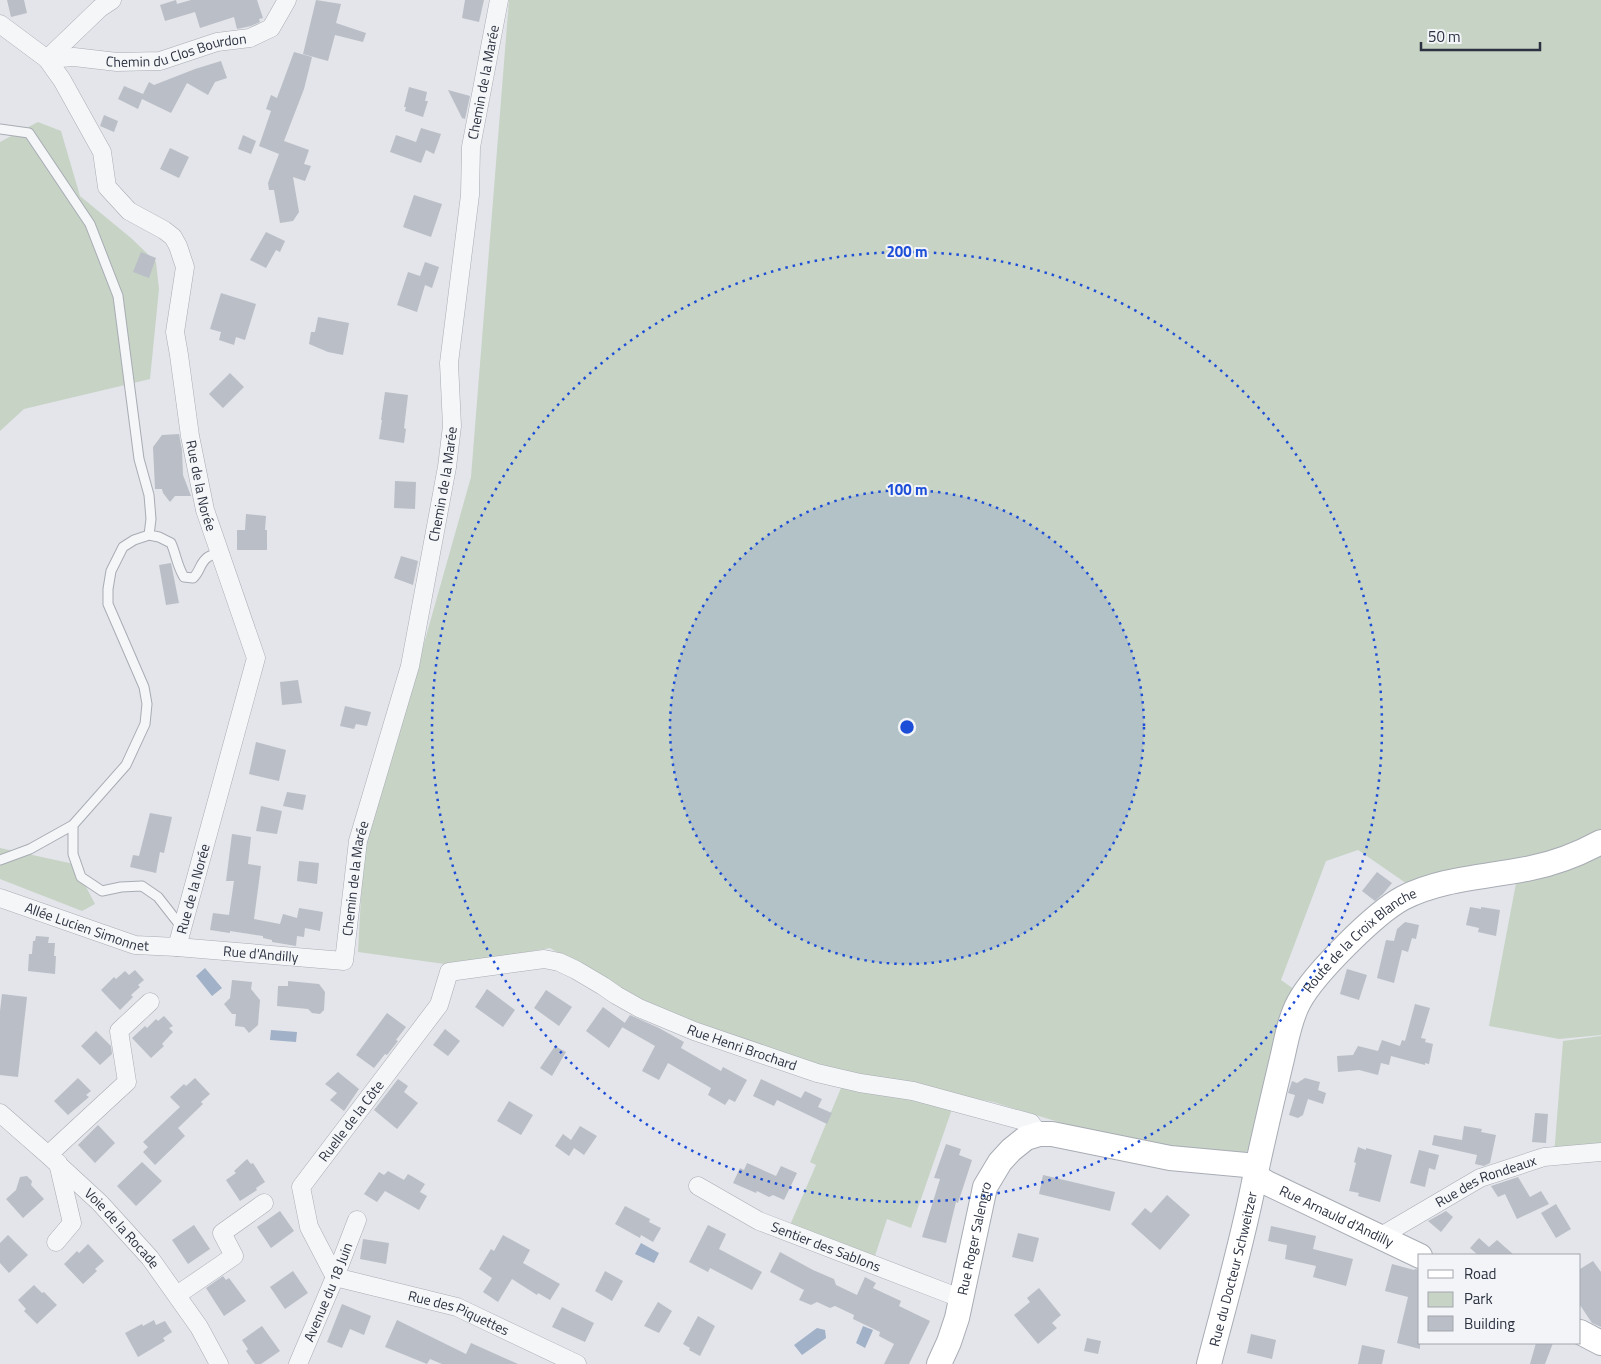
<svg xmlns="http://www.w3.org/2000/svg" width="1601" height="1364" font-family="'Titillium Web',sans-serif">
<style>
.green{fill:#c7d3c5}
.water{fill:#a1b1c7}
.building{fill:#babec6}
.lines{fill:none;stroke-linecap:round;stroke-linejoin:round}
.lane-casing{stroke:#a8acb4;stroke-width:11}
.street-casing{stroke:#a8acb4;stroke-width:19}
.secondary-casing{stroke:#a8acb4;stroke-width:26}
.lane{stroke:#f5f6f8;stroke-width:9}
.street{stroke:#f5f6f8;stroke-width:18}
.secondary{stroke:#fff;stroke-width:24}
.ring{fill:none;stroke:#1d4ed8;stroke-width:2.5;stroke-dasharray:2.5 5}
.labels{text-anchor:middle;stroke-width:4;stroke-linejoin:round;paint-order:stroke}
.street-label{font-size:14px;fill:#2c3241;stroke:#f2f4f7}
.centre{fill:#1d4ed8;stroke:#f2f4f7;stroke-width:2.5}
.ring-label{font-size:15px;text-anchor:middle;font-weight:bold;fill:#1d4ed8;stroke:#f2f4f7;stroke-width:4;stroke-linejoin:round;paint-order:stroke}
</style>
<rect width="100%" height="100%" fill="#e3e5ea"/>
<path class="green" d="M509 0H1601V839L1416 890 1358 850 1326 861 1281 980 1301 994 1253 1144 1243 1156 1160 1153 993 1102 817 1068 644 1003 550 948 452 965 358 952 364 843 412 686 471 477Z
M38 122 61 131 80 196 131 238 156 262 159 289 150 379 24 409 0 431V142Z
M0 848 74 864 95 904 82 911 0 879Z
M1601 854V1035L1559 1039 1489 1026 1517 878Z
M1601 1036V1152L1554 1156 1563 1041Z
M841 1088C879 1091 915 1099 952 1109L911 1228 887 1219 873 1262 790 1225 816 1165 810 1162Z"/>
<path class="water" d="M205 968 222 988 212 996 196 976Z
M271 1030 297 1032 296 1042 270 1040Z
M641 1243 659 1253 654 1263 635 1254Z
M863 1326 873 1330 865 1348 856 1343Z
M817 1328 825 1330 826 1338 802 1355 794 1345Z"/>
<path class="building" d="M7 0H24L27 13 11 17Z
M176 0 177 4 191 0H257L263 18 259 19 260 22 251 26 237 29 234 17 200 28 195 12 165 21 160 5Z
M316 0 341 4 336 23 366 33 363 42 335 35 328 61 303 54Z
M465 0H484L479 22 462 18Z
M294 52 312 57 304 89 284 141 309 150 304 164 311 166 305 181 293 177 299 212 293 221 280 223 274 190H269L268 183 279 154 259 146 271 111 266 109 271 95 277 98Z
M221 61 227 78 215 82 208 95 187 83 171 113 142 99 138 109 118 99 124 86 143 94 149 82 154 85 195 69Z
M409 87 427 92 425 101H428L423 117 405 111 406 107H404Z
M448 90 470 96 465 119 462 118Z
M104 115 118 121 114 132 100 126Z
M421 128 441 134 434 154 426 150 421 163 390 152 396 135 416 142Z
M243 135 256 141 251 154 238 149Z
M170 148 189 157 179 178 160 169Z
M414 195 442 204 431 237 403 227Z
M266 232 285 241 280 252 276 250 266 268 250 260Z
M141 252 156 258 149 278 133 272Z
M425 262 439 267 432 288 425 285 417 312 397 305 408 272 420 276Z
M221 293 256 304 245 340 236 337 234 345 219 340 221 332 210 329Z
M318 317 349 323 343 355 328 352 309 344 311 332H315Z
M230 373 244 387 223 408 209 394Z
M385 392 408 395 404 428 406 429 404 443 379 439 382 420H381Z
M179 434 182 450 183 475 191 496H175L170 502 163 493 162 489H155L153 447 162 435Z
M395 481 416 482 415 509 394 508Z
M246 514 266 516 265 530H267V550H237V530H245Z
M401 556 418 561 413 585 394 578Z
M171 563 179 603 166 605 159 565Z
M298 680 302 703 282 705 280 682Z
M345 706 371 712 367 726 356 724 354 729 340 726Z
M256 742 286 750 279 781 249 774Z
M287 792 306 795 303 810 283 806Z
M261 806 282 811 277 834 256 831Z
M150 813 172 817 164 853 160 852 156 873 130 867 133 855 139 856Z
M232 834 251 837 248 864 261 866 254 919 280 924 283 914 297 918 299 908 323 912 320 931 305 928 304 937 297 936 296 946 272 942V940L263 938V936L230 931V933L210 930 213 913 229 915 234 881H226Z
M299 861 319 863 317 884 297 881Z
M1377 872 1392 883 1383 894 1375 901 1362 891Z
M1470 907 1481 909V907L1500 910 1496 936 1478 932 1479 928 1466 925Z
M1405 922 1419 925 1416 939 1412 938 1408 952 1402 950 1394 983 1377 978 1386 940 1394 941 1397 929Z
M36 936 49 937 48 943H55L54 956H56L55 974 28 971 29 954H32L33 941H35Z
M1347 969 1367 975 1359 1000 1340 994Z
M135 970 144 980 138 985 140 987 131 995 133 997 120 1010 101 990 114 977 116 979 125 971 129 975Z
M232 980 252 982 251 989 260 1000 258 1025 249 1033 244 1027 235 1026 236 1014H232L224 1004 230 998Z
M288 981 319 984 325 992 324 1010 320 1014 312 1013 308 1009 277 1006 278 986H288Z
M487 989 515 1010 503 1027 475 1007Z
M546 990 572 1007 559 1026 534 1008Z
M2 994 27 997 18 1077 0 1075V1011Z
M1415 1004 1430 1008 1421 1038 1426 1039 1425 1042 1433 1044 1429 1064 1425 1063V1065L1391 1056 1389 1065 1381 1063 1378 1075 1359 1070 1338 1072 1337 1056 1353 1055 1358 1046 1378 1051 1382 1040 1400 1046 1402 1040 1405 1041Z
M603 1007 625 1023 609 1048 586 1031Z
M387 1013 406 1027 396 1040 398 1041 387 1055 385 1054 374 1068 356 1055Z
M630 1015 659 1028 684 1042 681 1048 721 1071 723 1067 747 1080 735 1102 729 1099 725 1105 708 1095 711 1088 668 1063 659 1080 642 1071 655 1046 622 1027Z
M164 1016 173 1026 169 1028 173 1032 162 1044 164 1046 151 1058 132 1038 145 1026 147 1028 156 1019 158 1021Z
M445 1029 460 1041 448 1056 433 1045Z
M96 1031 111 1046 112 1054 100 1065 81 1046Z
M555 1046 566 1052 552 1076 540 1068Z
M338 1072 359 1089 344 1111 330 1100 337 1093 325 1084Z
M78 1078 91 1091 86 1095 89 1097 68 1115 54 1101Z
M195 1078 210 1094 201 1102 203 1104 178 1128 185 1136 155 1165 143 1152 148 1147 143 1142 180 1107 170 1097 184 1084 186 1086Z
M1305 1078 1320 1082 1318 1090 1326 1093 1323 1104 1308 1099 1303 1115 1298 1118 1289 1115 1295 1095 1288 1093 1292 1081 1297 1083Z
M398 1079 408 1086 404 1092 418 1103 397 1129 374 1110Z
M761 1079 801 1098 805 1091 822 1099 818 1107 832 1113 827 1124 777 1100 774 1106 753 1096Z
M509 1101 533 1115 521 1135 497 1121Z
M1535 1113 1548 1114 1546 1143 1532 1142Z
M98 1125 115 1143 95 1163 78 1145Z
M580 1126 597 1136 584 1155 574 1148 569 1156 555 1146 563 1134 571 1140Z
M1464 1126 1482 1129 1481 1132 1496 1135 1490 1163 1484 1166 1475 1164 1477 1155 1432 1145 1434 1135 1462 1140Z
M946 1144 961 1149 959 1155 972 1160 958 1203 956 1202 946 1243 922 1237 940 1179 934 1178Z
M1358 1147 1366 1150V1148L1392 1155 1380 1202 1358 1196 1359 1193 1349 1191 1356 1163 1354 1162Z
M1419 1150 1439 1155 1435 1170 1429 1168 1425 1187 1410 1183Z
M247 1159 251 1164 253 1163 265 1182 256 1188 257 1190 240 1201 226 1180 236 1173 234 1171Z
M142 1162 162 1181 136 1206 117 1186Z
M747 1163 776 1176 781 1166 797 1173 784 1200 773 1195 769 1197 757 1191 756 1193 733 1183 740 1168 744 1170Z
M388 1171 404 1180 408 1174 425 1184 420 1192 427 1196 419 1210 385 1191 377 1202 364 1194 379 1172 384 1175Z
M1043 1175 1115 1192 1110 1211 1039 1194Z
M27 1176 32 1181 31 1185 44 1199 23 1218 6 1199 16 1190 20 1177Z
M1518 1177 1530 1197 1541 1191 1549 1204 1517 1219 1505 1194 1498 1197 1491 1186Z
M1167 1195 1190 1215 1160 1250 1131 1224 1145 1208 1151 1213Z
M1556 1204 1571 1229 1556 1238 1541 1213Z
M625 1206 650 1219 649 1222 661 1228 653 1242 641 1235 640 1238 615 1224Z
M280 1211 294 1231 271 1248 257 1227Z
M1446 1211 1453 1217 1441 1232 1428 1221Z
M194 1225 210 1249 188 1264 172 1240Z
M708 1225 726 1234 719 1249 762 1272 752 1290 710 1268 708 1272 689 1262Z
M1271 1226 1316 1236 1313 1249 1353 1259 1346 1286 1313 1277 1316 1266 1285 1259 1287 1245 1268 1241Z
M1018 1233 1039 1238 1033 1262 1012 1257Z
M8 1235 28 1255 9 1273 0 1263V1243Z
M503 1235 530 1250 523 1263 560 1284 550 1300 538 1293 537 1295 512 1279 498 1302 483 1292 492 1278 479 1269 491 1249 494 1251Z
M1479 1238 1489 1247 1497 1240 1514 1255H1478L1470 1248Z
M363 1239 389 1243 386 1264 360 1259Z
M88 1244 104 1261 95 1269 97 1271 83 1284 64 1264 77 1251 79 1253Z
M780 1252 813 1270 834 1279 836 1285 857 1295 865 1277 876 1283 873 1288 901 1301 899 1306 930 1321 909 1364H884L894 1344 879 1336 880 1332 853 1319 854 1315 835 1306 830 1308 817 1302 811 1305 799 1300 804 1290 770 1272Z
M1593 1261 1601 1272V1327L1592 1323 1580 1305V1269Z
M1392 1264 1414 1270 1415 1269 1420 1270V1349L1397 1343 1408 1297 1385 1291Z
M293 1271 308 1293 285 1309 270 1287Z
M605 1271 623 1281 612 1301 595 1291Z
M223 1276 226 1280 229 1278 246 1301 224 1316 206 1288Z
M34 1285 42 1293 44 1292 57 1305 37 1324 24 1311 26 1309 18 1300Z
M1039 1288 1061 1315 1052 1323 1057 1328 1038 1344 1014 1315 1030 1302 1027 1298Z
M658 1302 672 1311 659 1333 644 1326Z
M342 1304 371 1316 364 1335 350 1329 342 1348 327 1342Z
M562 1307 594 1323 585 1342 552 1327Z
M698 1316 715 1326 700 1356 689 1350 690 1348 683 1344Z
M154 1320 156 1325 165 1321 172 1332 163 1338 165 1341 138 1357 125 1333 142 1324 143 1326Z
M397 1320 466 1354 471 1343 518 1364H442L430 1359 427 1364 385 1347Z
M262 1326 280 1351 261 1364H255L246 1351 248 1349 242 1340Z
M1251 1334 1276 1340 1272 1359 1247 1353Z
M1087 1338 1101 1341 1098 1354 1084 1351Z
M1536 1343H1553L1545 1364H1530Z
M1362 1345 1385 1350 1382 1364H1358Z"/>
<g class="lines">
<defs>
<path id="lane" d="M0 129 29 133 90 224 118 296 139 459 149 495 151 519 149 535
M73 825V854L81 877 102 891 121 887 142 886 158 897 183 929
M0 860 30 849 73 825 126 765 145 724 147 704 144 687 108 604V589L111 571 123 547 134 540 149 535 159 537 171 543C176 554 177 566 184 577L193 578C200 572 200 562 208 557 211 555 216 554 220 552"/>
<g id="street">
<path id="s1" d="M0 24 47 59 62 80 102 152 107 187 129 211 164 230 173 237 178 246 185 267 175 332 179 355 190 436 205 510 256 658 177 947"/>
<path id="s2" d="M47 59 74 57 117 62 160 61 217 42 250 38 271 28 287 0"/>
<path d="M47 59 100 8 112 0"/>
<path id="s3" d="M0 898 135 945 177 947 344 961 358 841 410 666 447 467 452 426 449 363 470 195 471 147 499 0"/>
<path id="s4" d="M0 1113 48 1155 100 1203 150 1258 199 1327 219 1364"/>
<path d="M48 1155 127 1082 119 1031 150 1002"/>
<path id="s5" d="M698 1186 759 1221 960 1298"/>
<path id="s6" d="M1382 1239 1388 1232 1480 1178 1544 1157 1601 1152"/>
<path d="M56 1242 72 1223 58 1163"/>
<path id="s7" d="M335 1277 309 1227 301 1187 439 1005 449 972 544 959 559 962 576 970 603 986 616 995 639 1008 694 1031 817 1073 860 1083 913 1091 1031 1123 1039 1134"/>
<path id="s8" d="M335 1277 457 1307 577 1364"/>
<path d="M177 1295 234 1256 222 1233 264 1203"/>
<path id="s9" d="M298 1364 335 1277 357 1220"/>
</g>
<g id="secondary">
<path id="s10" d="M1255 1176 1267 1183 1420 1256"/>
<path d="M1580 1332 1601 1343"/>
<path id="s11" d="M939 1364 949 1342 957 1318 985 1187 1000 1162 1011 1150 1026 1138 1039 1134H1052L1170 1158 1257 1166"/>
<path id="s12" d="M1209 1364C1225 1302 1243 1240 1255 1177 1263 1139 1272 1101 1281 1063 1286 1043 1289 1020 1299 1002 1314 974 1375 913 1403 898 1442 878 1488 877 1531 868 1556 863 1579 854 1601 842"/>
</g>
</defs>
<use href="#lane" class="lane-casing"/>
<use href="#street" class="street-casing"/>
<use href="#secondary" class="secondary-casing"/>
<use href="#lane" class="lane"/>
<use href="#street" class="street"/>
<use href="#secondary" class="secondary"/>
</g>
<circle cx="907" cy="727" r="237" fill="#1d4ed8" fill-opacity=".12"/>
<g class="ring">
<circle cx="907" cy="727" r="237"/>
<circle cx="907" cy="727" r="475"/>
</g>
<g class="labels">
<g class="street-label">
<text dy="5" stroke="none"><textPath href="#s2" startOffset="131">Chemin du Clos Bourdon</textPath></text>
<text dy="5" stroke="none"><textPath href="#s3" startOffset="1246">Chemin de la Marée</textPath></text>
<text dy="5" stroke="none"><textPath href="#s3" startOffset="841">Chemin de la Marée</textPath></text>
<text dy="5" stroke="none"><textPath href="#s1" startOffset="540">Rue de la Norée</textPath></text>
<text dy="5" stroke="none"><textPath href="#s3" startOffset="436">Chemin de la Marée</textPath></text>
<text transform="translate(193 889) rotate(-75)" y="5">Rue de la Norée</text>
<text dy="5" stroke="none"><textPath href="#s3" startOffset="92">Allée Lucien Simonnet</textPath></text>
<text dy="5" stroke="none"><textPath href="#s12" startOffset="461">Route de la Croix Blanche</textPath></text>
<text dy="5" stroke="none"><textPath href="#s3" startOffset="269">Rue d'Andilly</textPath></text>
<text dy="5" stroke="none"><textPath href="#s7" startOffset="674">Rue Henri Brochard</textPath></text>
<text dy="5" stroke="none"><textPath href="#s7" startOffset="180">Ruelle de la Côte</textPath></text>
<text dy="5" stroke="none"><textPath href="#s6" startOffset="120">Rue des Rondeaux</textPath></text>
<text dy="5" stroke="none"><textPath href="#s10" startOffset="91">Rue Arnauld d'Andilly</textPath></text>
<text dy="5" stroke="none"><textPath href="#s4" startOffset="168">Voie de la Rocade</textPath></text>
<text dy="5" stroke="none"><textPath href="#s11" startOffset="131">Rue Roger Salengro</textPath></text>
<text dy="5" stroke="none"><textPath href="#s5" startOffset="142">Sentier des Sablons</textPath></text>
<text dy="5" stroke="none"><textPath href="#s12" startOffset="98">Rue du Docteur Schweitzer</textPath></text>
<text dy="5" stroke="none"><textPath href="#s9" startOffset="78">Avenue du 18 Juin</textPath></text>
<text dy="5" stroke="none"><textPath href="#s8" startOffset="129">Rue des Piquettes</textPath></text>
</g>
</g>
<circle cx="907" cy="727" r="8" class="centre"/>
<g class="ring-label">
<text x="907" y="257">200 m</text>
<text x="907" y="495">100 m</text>
</g>
<rect x="1418" y="1254" width="162" height="90" fill="#f2f4f7" stroke="#a3a6ae"/>
<rect x="1428" y="1270" width="25" height="8" fill="#ffffff" stroke="#a3a6ae"/>
<text x="1464" y="1279" font-size="15" fill="#2c3241">Road</text>
<rect x="1428" y="1292" width="25" height="15" fill="#c7d3c5" stroke="#a3a6ae"/>
<text x="1464" y="1304" font-size="15" fill="#2c3241">Park</text>
<rect x="1428" y="1316" width="25" height="15" fill="#babec6" stroke="#a3a6ae"/>
<text x="1464" y="1329" font-size="15" fill="#2c3241">Building</text>
<path d="M1421 42v8h119v-8" fill="none" stroke="#2c3241" stroke-width="2.5"/>
<text x="1428" y="42" font-size="15" fill="#2c3241" stroke="#f2f4f7" stroke-width="4" paint-order="stroke">50 m</text>
</svg>
